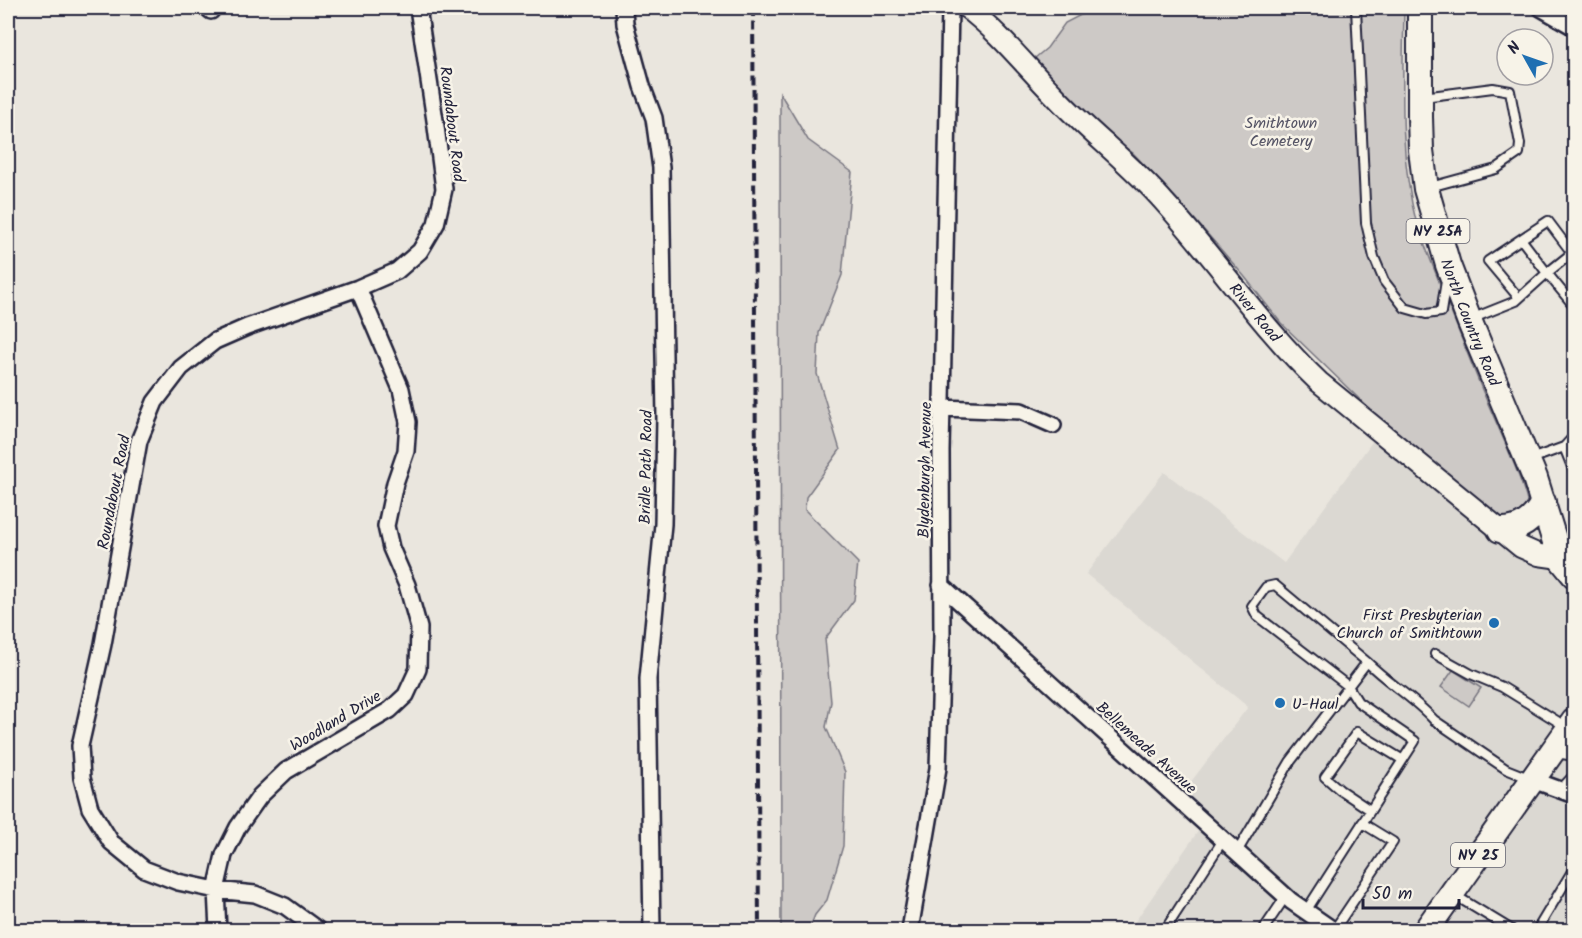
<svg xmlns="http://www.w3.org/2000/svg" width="1582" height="938" font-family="Kalam,sans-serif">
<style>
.built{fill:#dbd8d2}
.green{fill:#cdc9c6;stroke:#787680;stroke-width:1.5}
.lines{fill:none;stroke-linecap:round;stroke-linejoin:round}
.service-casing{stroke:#22223b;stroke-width:12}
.minor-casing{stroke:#22223b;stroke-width:20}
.tertiary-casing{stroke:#22223b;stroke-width:24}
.primary-casing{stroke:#22223b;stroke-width:28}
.path{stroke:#22223b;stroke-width:2;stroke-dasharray:1.5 4.5;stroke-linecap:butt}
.service{stroke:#f7f3e8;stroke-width:8}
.minor{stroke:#f7f3e8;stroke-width:15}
.tertiary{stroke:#f7f3e8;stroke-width:20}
.primary{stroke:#f7f3e8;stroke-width:24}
.rail{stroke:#22223b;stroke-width:4;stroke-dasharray:9 4.5;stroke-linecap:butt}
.poi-dot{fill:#1f6fb2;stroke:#f7f3e8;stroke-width:2}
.labels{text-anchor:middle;stroke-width:5;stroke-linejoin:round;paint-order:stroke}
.shield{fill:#f7f3e8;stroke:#62616f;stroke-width:1.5}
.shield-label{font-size:15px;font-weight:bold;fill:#22223b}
.park-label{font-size:16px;fill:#555465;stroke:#f7f3e8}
.street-label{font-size:16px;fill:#22223b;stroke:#f7f3e8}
.poi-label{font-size:16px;fill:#22223b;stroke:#f7f3e8;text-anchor:end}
</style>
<rect width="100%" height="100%" fill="#eae6de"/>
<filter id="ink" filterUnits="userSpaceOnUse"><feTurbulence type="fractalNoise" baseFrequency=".0167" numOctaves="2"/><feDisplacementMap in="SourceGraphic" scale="12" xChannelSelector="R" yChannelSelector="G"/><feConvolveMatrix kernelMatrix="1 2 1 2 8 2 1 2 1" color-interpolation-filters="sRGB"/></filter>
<g filter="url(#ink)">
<path class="built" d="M1385 424 1504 519 1563 560 1574 573V930H1129L1201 827 1174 804 1248 707 1086 574 1164 472 1284 563Z"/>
<path class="green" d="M1094 8H1404C1403 80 1398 154 1417 225 1438 279 1459 333 1481 387 1489 408 1531 495 1528 511L1504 519 1385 424 1281 323 1244 276 1176 198 1133 153 1103 132 1035 58 1047 48 1065 23Z
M780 93 808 140 852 172 842 275 819 333 817 374 840 450 806 497 805 510 858 563 854 600 825 639 831 702 826 727 845 772 843 846 827 900 815 915 809 930H781Z
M1453 670 1481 688 1469 706 1441 687Z"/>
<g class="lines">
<defs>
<path id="service" d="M1356 8 1366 223 1374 257 1384 281 1405 308 1426 314 1441 312 1446 281
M1423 97 1493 88 1510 91 1520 144 1519 153 1496 169 1430 187
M1519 298 1488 261 1548 221 1572 253 1547 273 1521 239
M1471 319 1516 301 1547 273 1574 306
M1574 436 1564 447 1574 472
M1531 459 1564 447
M1435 654 1471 674 1502 687 1565 726
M1367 662C1388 683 1414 698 1434 720L1506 769 1531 779
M1556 753 1574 756
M1560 790 1574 775
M1370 810 1340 790 1325 777 1357 732 1403 760
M1237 852 1290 762 1367 662 1275 585 1266 587 1252 606 1257 616 1348 686 1358 702 1415 741 1306 911
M1456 896 1512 930
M1165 930 1223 840
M1263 930 1286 896
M1334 930 1393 842 1362 823
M1537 930 1574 868"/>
<path id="minor" d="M208 8 211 11
M624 8 625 24 642 86 654 118 661 168 665 419 663 524 648 679 652 930
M1541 8 1574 27
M942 408 1021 411 1053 425
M941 585 1291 901 1333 930
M1533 780 1574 795
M218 930 216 890 224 855 238 827 260 796 286 771 390 710 406 695 418 669 419 628 407 585 391 548 386 526 395 483 406 451 408 422 401 389 358 288
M318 930 285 906 255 894 216 890 178 882 144 869 111 842 90 808 82 778 80 746 103 644 139 441 155 402 181 368 215 341 247 327 358 288 397 271 420 251 436 224 444 189 436 127 418 8
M910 930 938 768 942 637 941 451 950 8"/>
<g id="tertiary">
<path id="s1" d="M967 8C1001 34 1027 68 1057 98 1091 134 1132 165 1165 203 1218 261 1262 328 1319 382L1521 547 1539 555 1560 558"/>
</g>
<g id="primary">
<path id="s2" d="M1420 8V117L1421 150 1426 189 1448 265 1469 320 1535 478 1560 558 1574 575"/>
<path d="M1500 530C1519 531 1534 520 1543 502"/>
<path d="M1426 930 1574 721"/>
</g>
</defs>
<use href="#service" class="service-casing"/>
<use href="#minor" class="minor-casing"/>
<use href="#tertiary" class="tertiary-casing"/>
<use href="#primary" class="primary-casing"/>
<path class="path" d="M1448 638 1452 633"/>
<use href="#service" class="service"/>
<use href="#minor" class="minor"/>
<use href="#tertiary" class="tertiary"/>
<use href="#primary" class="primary"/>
<path class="rail" d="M753 8 759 930"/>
</g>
</g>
<g class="poi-dot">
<circle cx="1494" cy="623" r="6"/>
<circle cx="1280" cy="703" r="6"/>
</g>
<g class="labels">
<g class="shield">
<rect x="1406.5" y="219" width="63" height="24" rx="4.5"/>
<rect x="1451" y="843" width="54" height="24" rx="4.5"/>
</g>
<g class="shield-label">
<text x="1438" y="236">NY 25A</text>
<text x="1478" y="860">NY 25</text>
</g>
<g class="park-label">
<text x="1281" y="128">Smithtown<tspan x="1281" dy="18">Cemetery</tspan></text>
</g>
<g class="street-label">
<text transform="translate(453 124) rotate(83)" y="6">Roundabout Road</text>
<text dy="6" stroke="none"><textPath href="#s1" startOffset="420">River Road</textPath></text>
<text dy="6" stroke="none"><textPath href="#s2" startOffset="322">North Country Road</textPath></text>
<text transform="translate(645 467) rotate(-89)" y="6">Bridle Path Road</text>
<text transform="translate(924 470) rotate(-89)" y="6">Blydenburgh Avenue</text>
<text transform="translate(113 492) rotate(-79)" y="6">Roundabout Road</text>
<text transform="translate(335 720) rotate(-31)" y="6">Woodland Drive</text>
<text transform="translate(1147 747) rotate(42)" y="6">Bellemeade Avenue</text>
</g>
<g class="poi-label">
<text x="1482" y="620">First Presbyterian<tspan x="1482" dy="18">Church of Smithtown</tspan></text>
<text x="1292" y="709" text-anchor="start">U-Haul</text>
</g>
</g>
<rect width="1582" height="938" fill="none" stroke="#f7f3e8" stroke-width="30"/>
<rect x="15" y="15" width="1552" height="908" fill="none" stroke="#22223b" stroke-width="2" filter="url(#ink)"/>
<g transform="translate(1525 57) rotate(310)"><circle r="28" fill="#f7f3e8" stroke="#a29fa3" stroke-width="1.5"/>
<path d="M0-4.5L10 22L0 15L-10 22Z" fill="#1f6fb2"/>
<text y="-9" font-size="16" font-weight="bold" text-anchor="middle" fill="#22223b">N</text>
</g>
<path d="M1363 899v9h96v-9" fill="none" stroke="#22223b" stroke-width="3"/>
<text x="1372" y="899" font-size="18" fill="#22223b" stroke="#f7f3e8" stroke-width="4.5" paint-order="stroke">50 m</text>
</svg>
